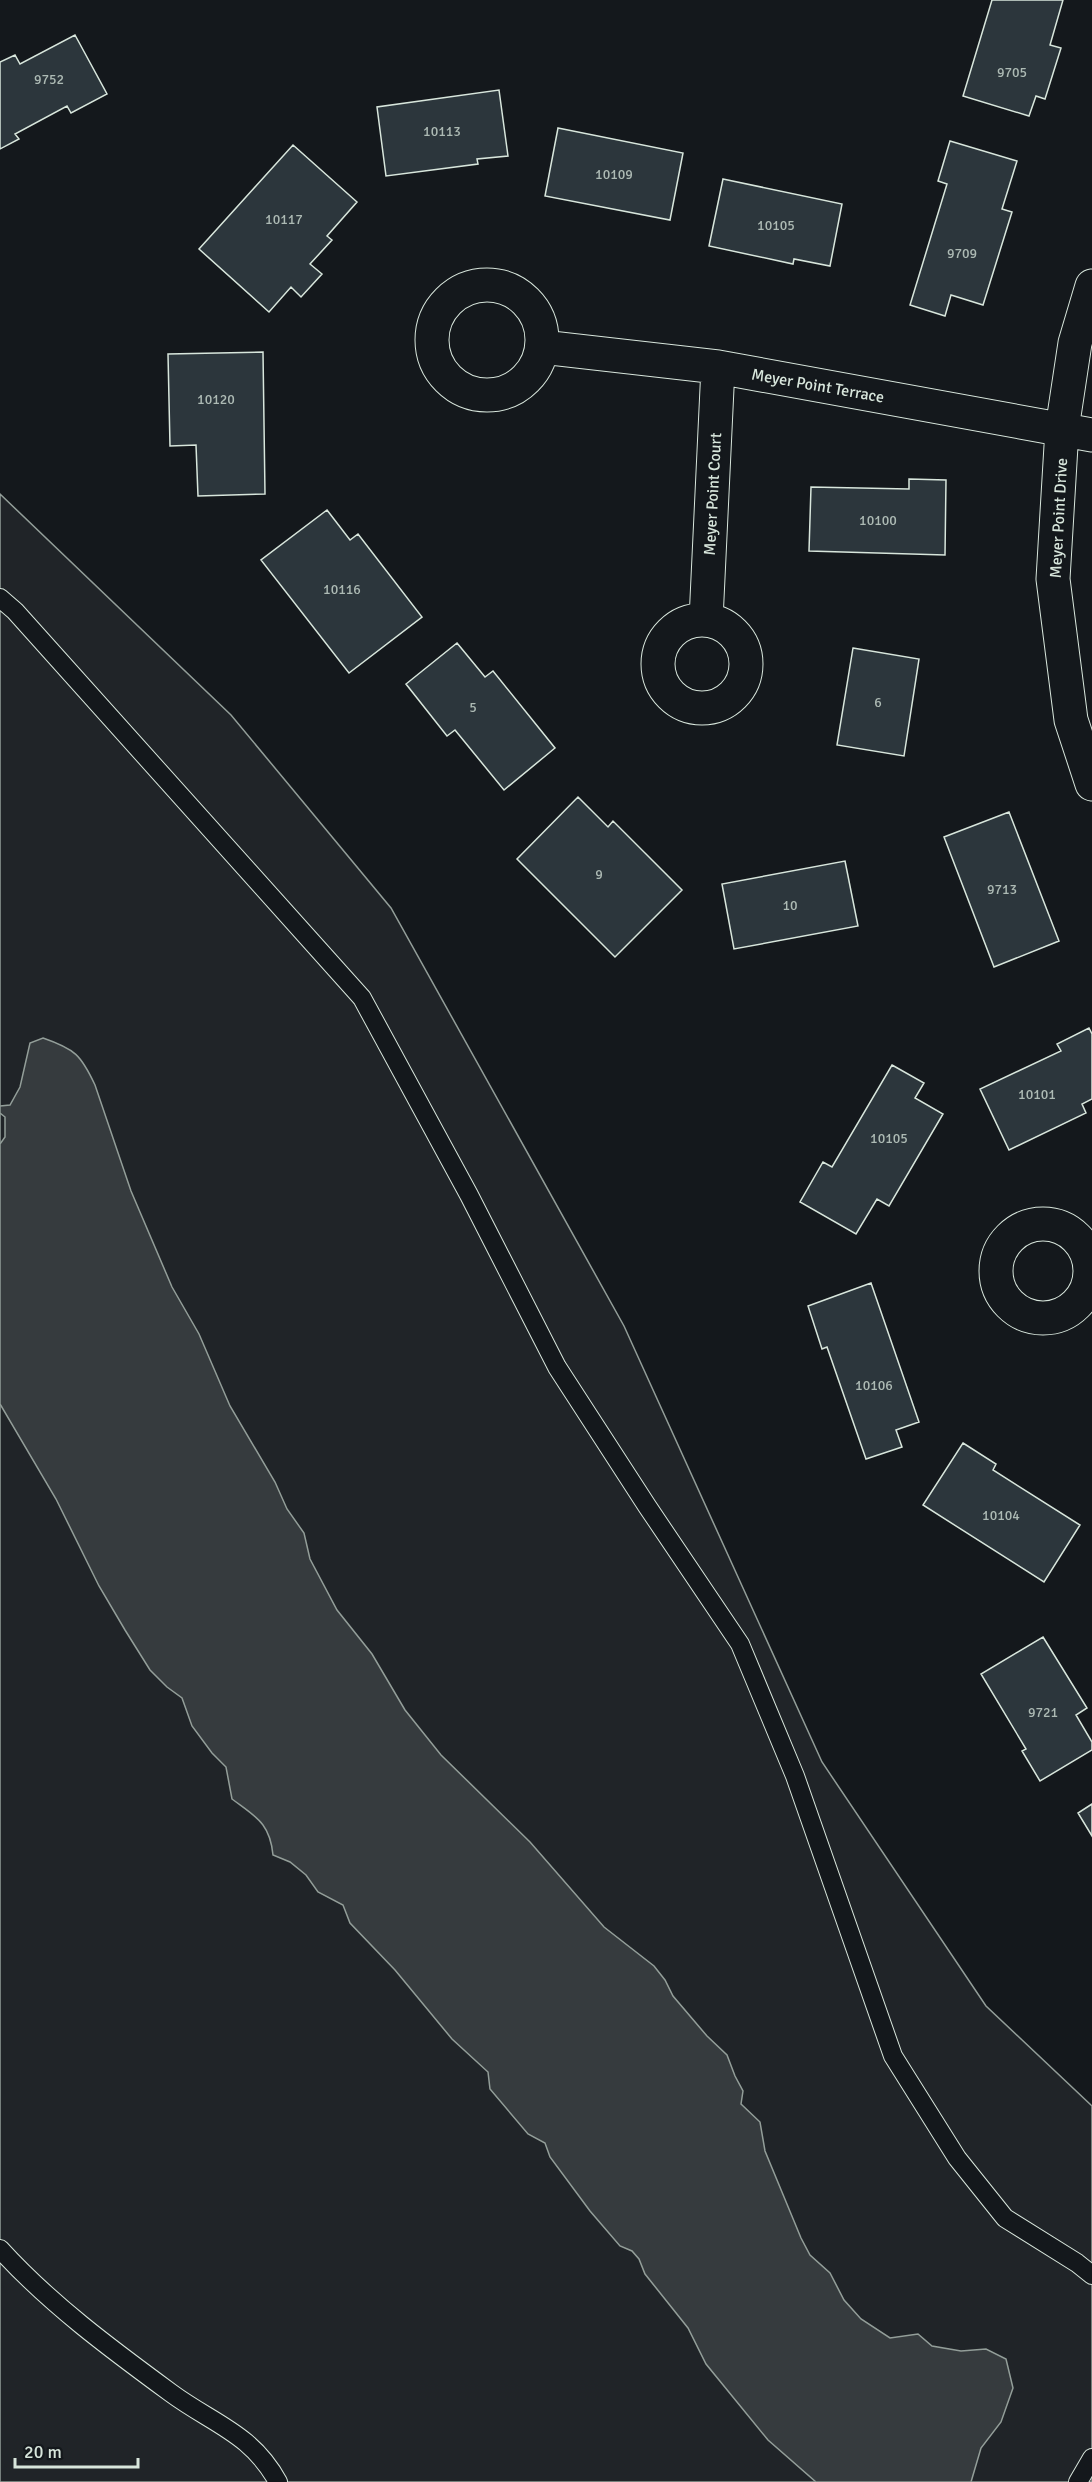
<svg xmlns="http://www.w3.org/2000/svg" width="1092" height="2482" font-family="Signika,sans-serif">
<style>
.green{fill:#202428;stroke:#939e99;stroke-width:1.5}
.water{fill:#363b3e;stroke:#939e99;stroke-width:1.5}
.building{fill:#2c363c;stroke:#d8e6dc;stroke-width:1.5}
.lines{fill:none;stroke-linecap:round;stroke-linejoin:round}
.service-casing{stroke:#d8e6dc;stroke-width:20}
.minor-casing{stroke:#d8e6dc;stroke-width:35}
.service{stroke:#14181c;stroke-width:18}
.minor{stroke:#14181c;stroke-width:33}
.labels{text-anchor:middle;stroke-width:4.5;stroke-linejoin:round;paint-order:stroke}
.number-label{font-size:14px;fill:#adbab4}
.street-label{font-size:16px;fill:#d8e6dc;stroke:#14181c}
</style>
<rect width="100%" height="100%" fill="#14181c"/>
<path class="green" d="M0 494 231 715 391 908 624 1326 822 1762 986 2006 1092 2106V2482H0Z"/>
<path class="water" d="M43 1038C75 1049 81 1055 95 1085L131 1191 172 1287 199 1334 230 1406 275 1482 287 1509 304 1533 310 1559 337 1610 372 1654 405 1710 441 1755 530 1842 604 1927 654 1966 665 1980 673 1996 707 2036 727 2055 735 2076 743 2091 741 2104 760 2122 765 2151 801 2238 810 2255 830 2273 844 2300 861 2319 890 2338 918 2334 932 2346 961 2351 986 2349 1006 2359 1013 2388 1001 2422 981 2448 971 2482H816L768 2440 706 2364 688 2328 645 2274 639 2259 632 2251 620 2246 590 2211 550 2157 545 2143 528 2134 490 2089 488 2072 452 2039 395 1970 350 1923 343 1905 318 1892 306 1875 290 1862 273 1855C270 1823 256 1817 232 1799L226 1767 212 1753 192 1726 182 1698 167 1687 150 1670 125 1630 99 1586 56 1499 0 1404V1144L5 1137V1117L0 1113V1106L10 1105 20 1087 30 1043Z"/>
<path class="building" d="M992 0H1063L1050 45 1061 48 1045 99 1036 96 1029 116 963 96Z
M75 35 107 94 71 113 67 106 15 134 19 139 0 149V62L15 55 20 64Z
M499 90 508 156 477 159 478 164 386 176 377 107Z
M558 128 683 153 670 220 545 196Z
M950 141 1017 161 1002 209 1012 212 983 305 951 295 945 316 910 305 947 184 938 181Z
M293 145 357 202 327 236 332 240 310 264 322 274 301 297 291 287 269 312 199 249Z
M723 179 842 204 830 266 794 259 793 264 709 246Z
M263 352 265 494 198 496 196 445 170 446 168 354Z
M909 479 946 480 945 555 809 551 811 487 909 489Z
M327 510 350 540 358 534 422 617 349 673 261 560Z
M457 643 485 677 493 671 555 748 504 790 455 730 447 736 406 684Z
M853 648 919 659 904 756 837 745Z
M578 797 608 827 613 821 682 890 615 957 517 859Z
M1009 812 1059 941 994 967 944 837Z
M845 861 858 926 734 949 722 884Z
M1089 1028 1092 1034V1099L1082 1104 1086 1113 1009 1150 980 1089 1061 1051 1057 1044Z
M892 1065 924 1083 915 1098 943 1114 889 1206 877 1199 856 1234 800 1202 823 1162 832 1167Z
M871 1283 919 1422 896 1430 902 1447 866 1459 827 1347 822 1349 808 1306Z
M963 1443 996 1464 993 1470 1080 1525 1044 1582 923 1505Z
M1043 1637 1087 1708 1076 1715 1092 1742V1750L1040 1781 1022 1751 1026 1749 981 1674Z
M1092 1804V1836L1078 1813Z"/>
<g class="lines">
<defs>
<path id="service" d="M0 598 15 611 362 998 469 1195 557 1367 647 1506 740 1644 795 1776 893 2056 957 2158 1005 2218 1077 2263 1092 2275
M0 2249C50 2304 111 2349 171 2393 213 2424 251 2433 278 2482
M1078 2482 1092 2458"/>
<path id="minor" d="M432 340a55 55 0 1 1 110 0a55 55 0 1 1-110 0Z
M1092 286 1075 343 1062 429 1053 579 1071 720 1092 784
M542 347 718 367 1092 435
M706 620 718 367
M658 664a44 44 0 1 1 88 0a44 44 0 1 1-88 0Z
M996 1271a47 47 0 1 1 94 0a47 47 0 1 1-94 0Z"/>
</defs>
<use href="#service" class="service-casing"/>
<use href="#minor" class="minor-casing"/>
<use href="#service" class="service"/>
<use href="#minor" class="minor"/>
</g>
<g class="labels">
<g class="number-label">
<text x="1012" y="77">9705</text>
<text x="49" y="84">9752</text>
<text x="442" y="136">10113</text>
<text x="614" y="179">10109</text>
<text x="284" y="224">10117</text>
<text x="776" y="230">10105</text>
<text x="962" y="258">9709</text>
<text x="216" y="404">10120</text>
<text x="878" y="525">10100</text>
<text x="342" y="594">10116</text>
<text x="878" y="707">6</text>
<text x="473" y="712">5</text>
<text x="599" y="879">9</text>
<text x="1002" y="894">9713</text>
<text x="790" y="910">10</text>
<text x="1037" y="1099">10101</text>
<text x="889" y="1143">10105</text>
<text x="874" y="1390">10106</text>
<text x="1001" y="1520">10104</text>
<text x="1043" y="1717">9721</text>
</g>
<g class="street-label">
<text transform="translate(818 385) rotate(10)" y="6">Meyer Point Terrace</text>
<text transform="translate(712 494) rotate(-87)" y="6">Meyer Point Court</text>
<text transform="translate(1058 518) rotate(-87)" y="6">Meyer Point Drive</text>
</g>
</g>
<path d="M15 2458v9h123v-9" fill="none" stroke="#d8e6dc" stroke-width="3"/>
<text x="24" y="2458" font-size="18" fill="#d8e6dc" stroke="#14181c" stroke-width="4.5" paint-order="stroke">20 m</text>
</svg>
